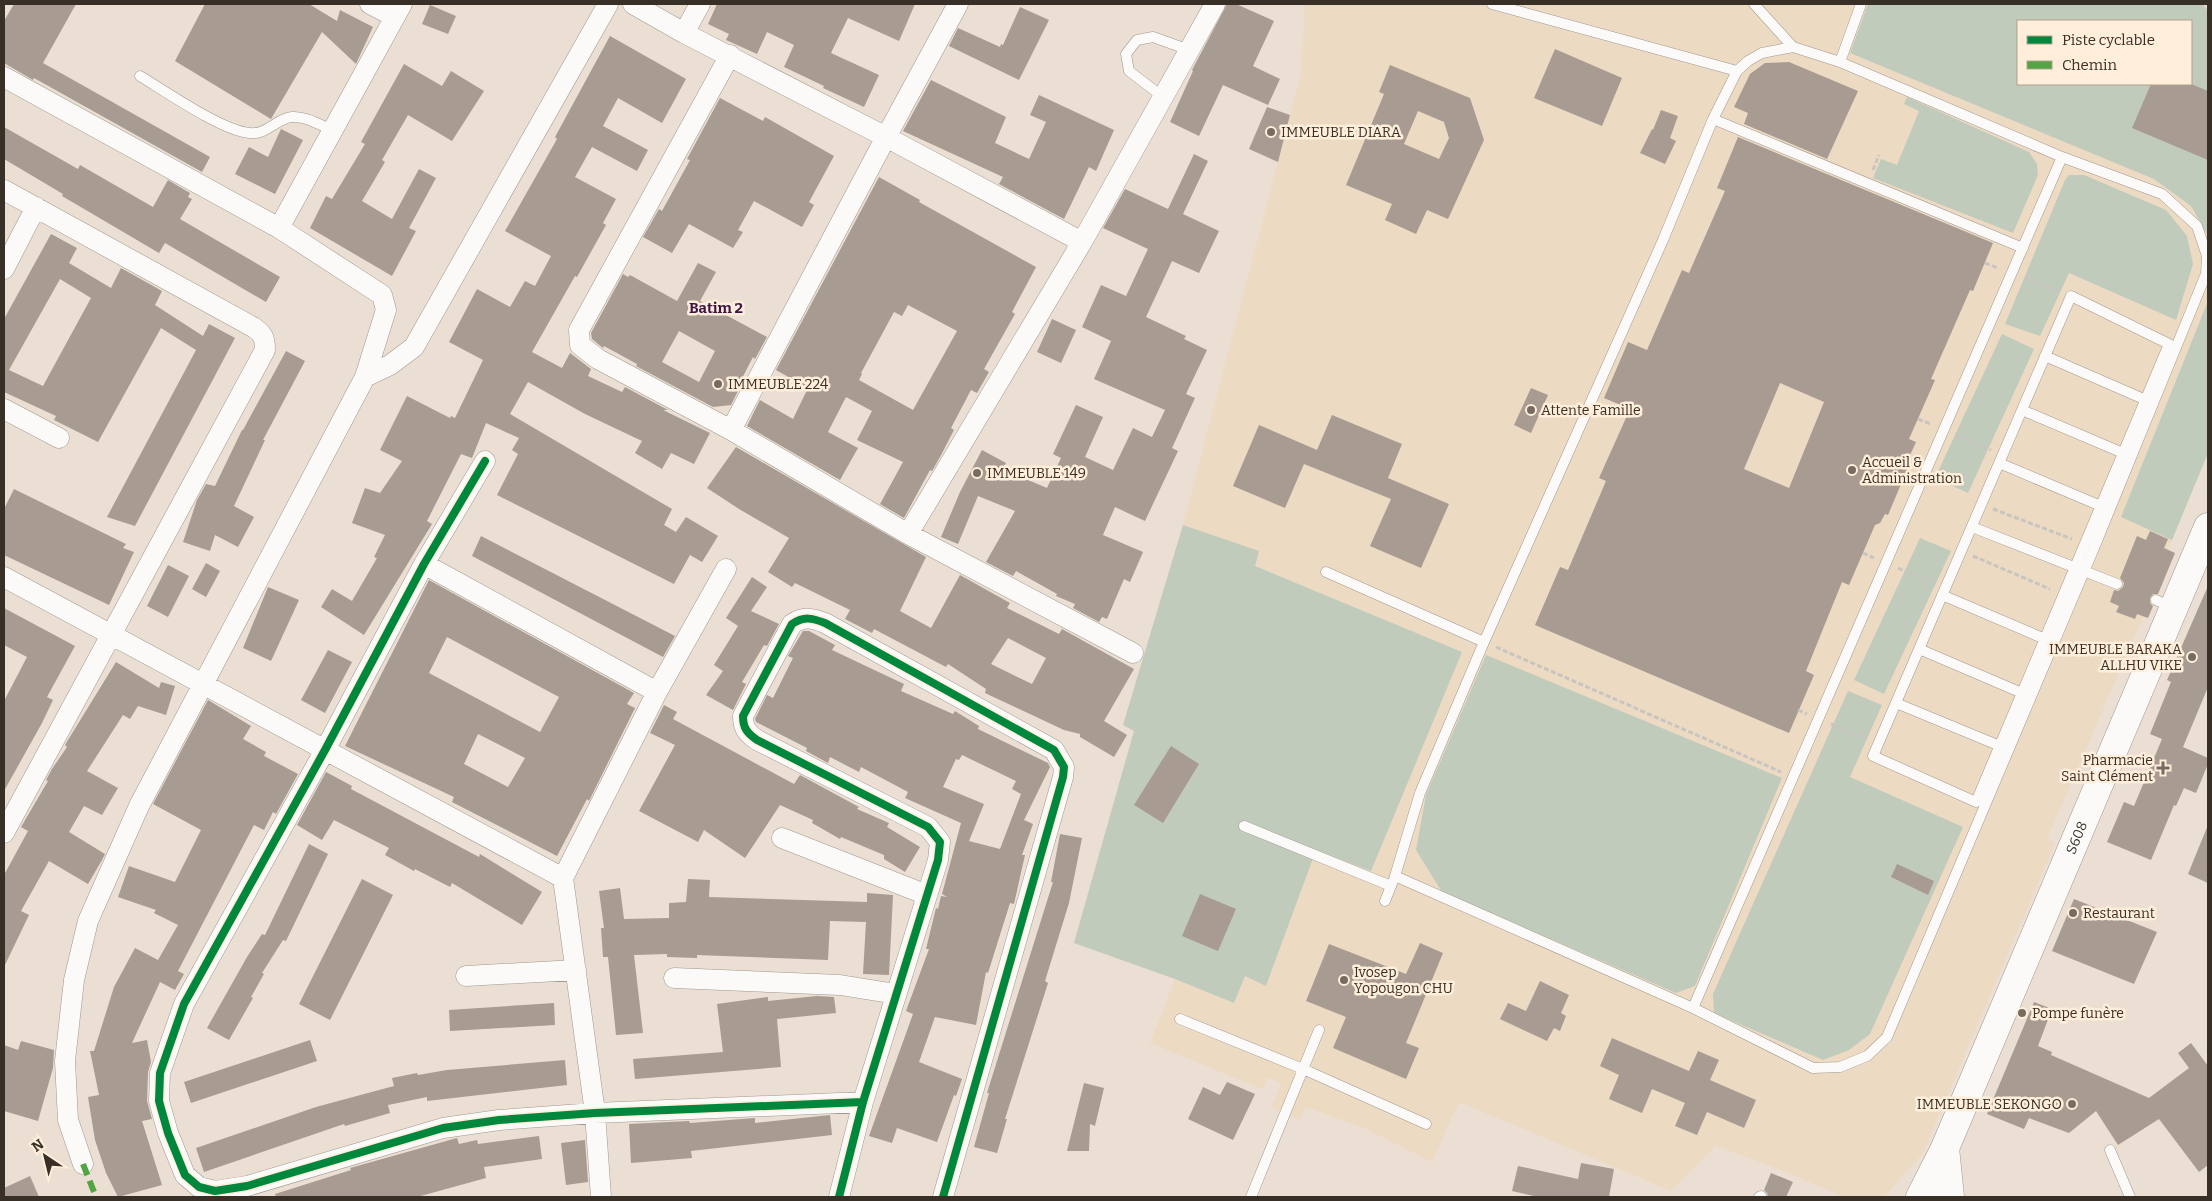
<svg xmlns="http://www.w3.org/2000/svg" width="2212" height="1201" font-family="Bitter,serif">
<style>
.built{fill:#eddac3;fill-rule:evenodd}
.green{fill:#c0cbbb;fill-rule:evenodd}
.building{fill:#a79b92;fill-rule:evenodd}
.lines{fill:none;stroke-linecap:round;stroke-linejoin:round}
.lane-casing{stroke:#a0988e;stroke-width:11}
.street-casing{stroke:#a0988e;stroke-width:21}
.secondary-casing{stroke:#a0988e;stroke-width:29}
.path{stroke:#c8c4bf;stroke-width:3;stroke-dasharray:5 2.5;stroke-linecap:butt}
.lane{stroke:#fcfaf8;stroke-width:10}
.street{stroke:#fcfaf8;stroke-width:20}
.secondary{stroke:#fcfaf8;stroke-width:28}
.quiet{stroke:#53a442;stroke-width:6;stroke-dasharray:12 6;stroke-linecap:butt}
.cycleway-casing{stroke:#ffeeda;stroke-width:11}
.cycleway{stroke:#00873e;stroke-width:8}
.poi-dot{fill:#766d62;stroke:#ffeeda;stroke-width:2}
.labels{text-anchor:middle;stroke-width:5;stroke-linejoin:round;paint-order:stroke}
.poi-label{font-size:14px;fill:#383026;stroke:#ffeeda;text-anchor:start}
.street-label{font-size:14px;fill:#383026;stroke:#ffeeda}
.neighbourhood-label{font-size:15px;font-weight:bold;fill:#3d1448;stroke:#ffeeda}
</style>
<rect width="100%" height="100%" fill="#eadfd2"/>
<path class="built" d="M1305 4H2203L2208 11V453L2168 549 2175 553 2148 618 2143 617 2047 839 2055 843 1923 1153 1884 1197H1844L1781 1170 1716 1146 1671 1191 1459 1102 1432 1162 1366 1129 1306 1107 1300 1120 1271 1107 1281 1084 1268 1077 1262 1089 1150 1043 1175 979 1074 943 1134 731 1123 725 1183 525 1301 74ZM2018 21H2191V84H2018Z"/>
<path class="green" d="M1868 4H2203L2208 11V236L2191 206 2154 179 1850 53ZM2018 21H2191V84H2018Z
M1907 97 2029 152 2037 164 2038 175 2013 233 1873 178 1881 159 1897 165 1919 111 1904 104Z
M2069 175H2084L2166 210 2187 236 2193 264 2176 320 2069 273 2040 336 2005 324 2065 180Z
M2208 301V453L2172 540 2121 517Z
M2002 334 2034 349 1968 493 1935 478Z
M1183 525 1259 551 1255 566 1462 652 1371 871 1316 850 1266 986 1245 976 1234 1003 1175 979 1074 943 1134 731 1123 725Z
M1920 538 1951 551 1884 694 1854 680Z
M1486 655 1782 778 1695 986 1676 993 1442 892 1416 850 1426 795Z
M1848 691 1882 705 1850 777 1963 827 1870 1034 1849 1050 1823 1060 1714 1013 1713 994Z"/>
<path class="building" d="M14 4H76L43 63 210 157 202 172 34 78 33 80 4 63V21Z
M205 4H309L337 21 340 10 373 27 356 64 322 32 271 119 175 61Z
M717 4H915L899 41 848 18 831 53 879 75 864 107 823 88 824 86 784 67 794 45 767 32 757 54 726 40 729 34 708 24Z
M1227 4H1236L1274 21 1253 66 1280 79 1268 105 1223 85 1199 136 1170 122 1193 71 1192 70Z
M430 5 456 16 448 34 422 24Z
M1020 7 1049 20 1019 80 949 46 958 28 1000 47 1001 44 1003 45Z
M610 36 686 79 662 123 618 98 603 126 648 150 637 171 592 147 575 177 616 199 603 223 606 225 577 277 575 276 532 352 562 368 570 353 591 369 588 376 622 392 625 387 668 410H663L710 433 694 464 671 453 662 469 635 453 642 441 585 414 528 382 510 414 672 509 664 525 676 532 686 517 718 536 702 562 690 555 674 584 497 495 518 454 512 450 519 438 486 423 472 458 461 454 427 521 432 524 364 635 321 607 332 589 352 601 377 558 374 557 385 535 352 523 365 488 380 493 402 461 380 450 407 396 450 418 451 416 455 418 483 360 449 342 477 289 510 307 525 281 535 286 551 256 505 231 557 139 555 137Z
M1555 49 1622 78 1602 126 1534 98Z
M1789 62 1858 91 1827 159 1744 124 1748 113 1734 107 1750 74 1765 63Z
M404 64 442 86 451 71 484 91 452 141 408 115 382 160 385 162 362 201 392 219 419 169 436 178 409 228 416 231 392 276 310 228 326 196 332 199 365 144 361 142Z
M1390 65 1470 98 1484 140 1448 219 1427 210 1416 234 1385 220 1392 204 1346 185 1384 94 1379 92ZM1418 111 1444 122 1449 138 1439 159 1404 144Z
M931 80 1006 117 995 143 1029 159 1046 122 1030 115 1039 95 1114 130 1096 171 1089 167 1064 219 999 184 1003 177 903 131Z
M2151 84H2191L2208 91V160L2132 128Z
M720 98 763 121 765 117 834 156 809 202 814 205 802 227 754 201 738 230 743 232 733 248 689 224 672 253 643 237 659 209 662 211 690 160 687 159Z
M1267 107 1290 115 1278 162 1249 149Z
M1661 110 1678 116 1670 138 1676 141 1665 164 1640 153 1652 129 1653 130Z
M4 127 78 169 80 165 153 207 168 180 190 193 188 197 192 199 180 219 280 277 266 302 165 243 159 253 62 196 63 194 4 159Z
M281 129 303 140 275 194 235 174 249 147 268 157Z
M1738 137 1993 243 1973 291 1970 290 1931 379 1935 380 1909 439 1916 442 1907 462 1910 463 1888 515 1885 514 1880 523 1875 525 1849 585 1842 582 1806 671 1814 675 1789 733 1535 625 1560 567 1568 570 1606 481 1599 478 1630 409 1604 398 1628 342 1647 350 1682 270 1689 273 1725 191 1717 188ZM1780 383 1824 402 1789 488 1744 469Z
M1194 154 1208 161 1183 214 1219 231 1199 273 1172 261 1146 317 1186 336 1184 339 1207 350 1186 394 1195 398 1172 448 1178 451 1145 521 1115 507 1103 535 1143 552 1130 582 1124 579 1107 619 1102 617 1099 622 1073 608 1075 604 1056 596 1057 594 1016 571 1013 576 986 562 1015 511 978 496 958 544 941 537 960 492 982 450 1006 463 1002 469 1047 488 1061 458 1053 454 1076 405 1103 417 1085 457 1113 470 1133 428 1152 437 1165 410 1094 379 1111 341 1082 327 1101 285 1126 296 1148 249 1103 228 1125 189 1168 209Z
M879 177 920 200 919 202 1036 267 1012 312 1015 314 984 369 989 372 977 393 971 390 951 428 954 430 940 457 932 471 930 470 904 518 880 504 903 462 857 440 872 411 846 397 828 432 858 448 840 480 747 426 760 400 793 419 808 388 776 370ZM908 305 957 331 913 410 859 380 862 374 861 373 894 312 902 316Z
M51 234 77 248 69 263 111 288 121 268 162 291 155 305 203 336 209 324 235 338 135 526 107 517 196 350 161 328 98 442 54 420 56 416 4 392V319ZM60 279 91 298 43 386 9 370Z
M698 263 716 272 700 301 767 337 755 359 753 357 737 388 739 389 731 405 713 407 636 366 637 364 604 346 603 348 592 339 591 333 623 274 628 277 630 275 677 301ZM679 331 715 351 699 382 662 362Z
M1052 319 1076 330 1061 363 1037 352Z
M286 351 305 361 263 440H265L234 506 254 517 238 547 215 535 210 551 183 542 197 500 206 484 215 486 242 430H243Z
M1531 388 1548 395 1531 433 1514 425Z
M1332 415 1402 444 1388 478 1449 504 1421 568 1370 546 1391 499 1304 464 1285 508 1233 486 1259 425 1317 450Z
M736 447 926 557 900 611 931 628 960 575 1010 603 1007 608 1059 634 1062 629 1134 669 1104 721 1127 735 1114 757 1080 737V734L1064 730 985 693 986 689 948 664 946 667 874 629 872 633 845 619 850 610 795 583 792 587 768 572 789 538 739 509 707 488ZM1008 638 1046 658 1032 684 991 664Z
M14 489 126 544 123 548 134 552 109 605 4 555V509Z
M2150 531 2168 539 2164 548 2175 553 2158 594H2153L2150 598V603L2153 606 2148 618 2137 614 2135 619 2116 612 2119 606 2110 602 2114 590 2118 591 2123 587 2124 583 2120 578 2137 536 2146 540Z
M481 536 675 636 663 657 472 556Z
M206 563 220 571 206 597 192 589Z
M168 565 189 576 168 617 147 606Z
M752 577 767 587 751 611 779 624 767 646 764 645 742 682 746 684 733 710 706 695 723 671 714 665 738 626 726 618Z
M429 580 634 693 627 704 635 708 589 801 587 799 557 856 452 802 454 797 345 746ZM447 637 559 697 540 732 429 673ZM478 734 525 758 508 787 464 764Z
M2208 586V687L2183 747 2208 758V764L2196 793 2184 788 2176 806 2174 805 2151 860 2107 842 2124 802 2134 806 2162 739 2150 734 2171 682 2167 680Z
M268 587 299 600 271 661 243 648Z
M4 608 75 646 47 697 53 700 42 723 4 791V701L27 657 4 645Z
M803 631H809L835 645 832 650 904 684 901 691 953 714 955 711 979 726 978 729 1048 763 1050 767 1024 820 1033 824 1022 855H1025L1014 904 1010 903 988 973 986 972 976 1025 935 1017 919 1062 962 1079 956 1096 954 1095 937 1142 897 1128 892 1143 869 1136 913 1014 906 1011 929 949H926L936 908 938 909 941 896 947 897 942 894 961 823 905 798 908 792 861 767 859 772 830 757 828 763 806 751 807 748 756 722 755 719 767 695 773 698 793 658 788 656ZM962 755 1016 781 1012 789 1021 794 1000 849 969 841 984 804 943 787 956 759 959 760Z
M328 650 352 662 325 713 301 700Z
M116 662 159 688 161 682 175 686 166 715 138 706 130 719 123 715 87 771 118 788 102 815 84 806 69 832 105 854 102 860 88 884 49 861 21 911 29 915 4 967V875L28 831 21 827 48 781 46 780 52 769 67 747 65 745 68 740Z
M208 700 251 726 243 739 266 752 264 756 298 774 276 814 273 812 264 830 254 825 178 971 184 974 175 990 160 982 132 1043 147 1040 151 1062 148 1072 147 1101 152 1119 142 1121 162 1185 118 1197 106 1173 95 1140 88 1097 99 1095 90 1051H94L114 987 135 948 158 960 178 925 154 913 156 910 118 897 129 866 175 882 201 830 153 804Z
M664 705 677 712 673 719 794 784 800 775 859 807 857 809 889 823 887 827 920 847 905 872 884 859V855L841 837 840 839 812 823 813 820 780 805 745 858 704 830 698 842 639 811 675 745 650 733Z
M1171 746 1199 764 1163 823 1134 805Z
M326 772 352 786 351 789 479 857 480 854 542 892 522 925 452 883 450 887 415 869 414 871 385 855 389 848 334 820 322 840 297 825Z
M2208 825V883L2188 874Z
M1060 834 1082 838 1069 903 1045 981 1048 983 1005 1119H1007L997 1153 974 1147 989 1093H987L1053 882H1051Z
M309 844 328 854 286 941 283 940 262 973 264 974 251 997 253 998 229 1040 207 1028 247 957 262 934 265 935Z
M1897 864 1934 881 1928 895 1891 877Z
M362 879 393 895 330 1020 299 1004Z
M688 879 710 880 709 897 867 902V893L893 895 889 975 863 974 866 922 830 921 828 960 697 955V958L667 957V954L634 955 643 1033 616 1035 608 957H603L601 928H604L599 891 620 888 624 919 669 918V903L686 902Z
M1200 894 1236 909 1218 951 1182 936Z
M2074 899 2157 932 2134 984 2052 951Z
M1420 943 1443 953 1406 1043 1419 1048 1406 1079 1333 1048 1346 1017 1306 1001 1329 944 1406 974Z
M1540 981 1569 995 1561 1013 1566 1016 1560 1031 1554 1028 1547 1041 1500 1019 1508 1003 1526 1011Z
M817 996 834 997 836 1013 777 1019 781 1067 635 1079 633 1059 723 1052 717 1004 768 997V1001Z
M2034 1002 2052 1009 2038 1046 2052 1052 2051 1055 2149 1098 2189 1068 2178 1053 2191 1043 2208 1066V1165L2199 1172 2159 1119 2118 1145 2096 1111 2069 1133 2029 1118 2024 1129 1987 1114Z
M554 1003 555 1025 450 1031 449 1010Z
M1612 1038 1689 1071 1698 1051 1719 1060 1710 1080 1756 1100 1744 1128 1707 1112 1697 1135 1675 1126 1685 1103 1652 1089 1642 1113 1609 1099 1619 1075 1600 1066Z
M310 1040 317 1061 191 1103 184 1082Z
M21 1041 54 1050 53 1068 38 1121 4 1111V1045L18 1050Z
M565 1060 567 1085 427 1101V1097L388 1105 390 1113 345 1126 344 1124 204 1172 196 1148 316 1107 394 1086 392 1078 417 1073 418 1075 447 1070Z
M1227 1082 1255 1094 1233 1140 1188 1119 1203 1087 1220 1095Z
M1084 1083 1104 1088 1095 1126 1090 1124 1089 1151H1067Z
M830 1115 832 1135 691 1151 692 1158 631 1163 629 1124 689 1121 690 1123 755 1118V1123Z
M539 1136 542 1159 484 1167 486 1178 417 1197H276L275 1194 351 1170 350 1168 457 1138 459 1144 477 1140 478 1144Z
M585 1140 588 1182 566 1185 561 1143Z
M1581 1163 1614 1169 1609 1197H1538L1512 1191 1518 1166 1578 1179Z
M1771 1173 1793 1182 1786 1197H1768L1767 1193 1764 1190Z
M30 1176 39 1197H4V1188Z"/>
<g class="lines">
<defs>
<path id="lane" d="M1492 4 1737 71
M1754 4 1793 47
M1793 47 1840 62 2062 157 2162 194 2197 226 2207 256 2206 274 2094 548 1887 1037 1867 1056 1840 1067 1813 1068 1693 1008 1395 876 1420 793 1484 642 1663 240 1713 119 1737 71 1748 61 1762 53Z
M1840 62 1861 4
M140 76C165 91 222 131 250 133 267 135 277 118 292 117 306 116 320 125 332 130
M1163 97 1129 71 1126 54 1137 40 1153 37 1189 50
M1713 119 2023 248
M2071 296 2169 344 1976 802 1873 756Z
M2045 356 2146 400
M2022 410 2123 453
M1999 463 2101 506
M1972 527 2117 584
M1326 572 1484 642
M1942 595 2045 639
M2156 600 2173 608
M1919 649 2022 693
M1896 703 2000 746
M1244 826 1391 886
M1385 901 1393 881
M1693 1008 2062 157
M1180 1019 1303 1069 1426 1124
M2110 1150 2130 1197
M1251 1197 1319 1030
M1759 1197 1761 1196"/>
<path id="street" d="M370 4 395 17
M633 4 684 33 886 137 1082 242
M684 33 700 4
M730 55 579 330 580 345 598 359 731 430 908 534 1133 653
M4 77 279 228 382 295 386 310 365 377 139 806 88 921 74 980 65 1061 68 1120 83 1164
M4 190 253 327C263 334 265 337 265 350L4 833
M279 228 402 4
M4 269 36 207
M365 377 390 365 414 347 608 4
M4 409 59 438
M731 430 886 137 958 4
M485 461 424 564 325 750 184 1004 160 1073 159 1101 168 1133 185 1175 199 1187 215 1191 247 1186 443 1128 499 1120 595 1113 863 1102
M908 534 1082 242 1215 4
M424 564 657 692
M4 577 563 878 595 1113 601 1197
M782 838 927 895
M563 878 657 692 726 569
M466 976 576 970
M674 978 840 985 896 994
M839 1197 863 1102 938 860 940 842 928 827 757 740C747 733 743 728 743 716L792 624C804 616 812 618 825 623L1054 750 1064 767 1063 777 943 1197"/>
<g id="secondary">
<path d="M1945 1148 1950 1197"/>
<path id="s1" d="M1920 1197 1945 1148 2208 527"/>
</g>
</defs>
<use href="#lane" class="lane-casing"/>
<use href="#street" class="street-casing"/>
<use href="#secondary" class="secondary-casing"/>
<path class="path" d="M1873 170 1879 155
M1985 263 1998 268
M2025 278 2059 291
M1918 419 1931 424
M1955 435 1991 450
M1993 509 2072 539
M1863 553 1874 558
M1973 556 2050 589
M1898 568 1933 584
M1496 647 1781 772
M1798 710 1807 714
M1831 724 1865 737"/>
<use href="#lane" class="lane"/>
<use href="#street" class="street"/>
<use href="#secondary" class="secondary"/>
<path class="quiet" d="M83 1164 96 1197"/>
<defs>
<path id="cycleway" d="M485 461 424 564 325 750 184 1004 160 1073 159 1101 168 1133 185 1175 199 1187 215 1191 247 1186 443 1128 499 1120 595 1113 863 1102
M839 1197 863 1102 938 860 940 842 928 827 757 740C747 733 743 728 743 716L792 624C804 616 812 618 825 623L1054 750 1064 767 1063 777 943 1197"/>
</defs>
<use href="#cycleway" class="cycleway-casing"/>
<use href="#cycleway" class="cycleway"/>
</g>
<g class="poi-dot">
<circle cx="1271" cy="132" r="5"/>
<circle cx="718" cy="384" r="5"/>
<circle cx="1531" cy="410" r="5"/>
<circle cx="1852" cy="470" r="5"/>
<circle cx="977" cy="473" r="5"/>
<circle cx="2192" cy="657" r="5"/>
<path d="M2160.5 760.5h5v5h5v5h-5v5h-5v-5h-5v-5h5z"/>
<circle cx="2073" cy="913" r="5"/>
<circle cx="1344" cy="980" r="5"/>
<circle cx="2022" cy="1013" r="5"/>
<circle cx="2072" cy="1104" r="5"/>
</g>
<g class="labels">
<g class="poi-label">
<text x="1281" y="137">IMMEUBLE DIARA</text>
<text x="728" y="389">IMMEUBLE 224</text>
<text x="1541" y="415">Attente Famille</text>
<text x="1862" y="467">Accueil &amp;<tspan x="1862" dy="16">Administration</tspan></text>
<text x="987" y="478">IMMEUBLE 149</text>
<text x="2182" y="654" text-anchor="end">IMMEUBLE BARAKA<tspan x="2182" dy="16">ALLHU VIKE</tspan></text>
<text x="2153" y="765" text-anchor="end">Pharmacie<tspan x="2153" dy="16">Saint Clément</tspan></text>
<text x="2083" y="918">Restaurant</text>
<text x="1354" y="977">Ivosep<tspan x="1354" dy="16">Yopougon CHU</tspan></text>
<text x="2032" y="1018">Pompe funère</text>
<text x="2062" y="1109" text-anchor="end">IMMEUBLE SEKONGO</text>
</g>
<g class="street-label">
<text dy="5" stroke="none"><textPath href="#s1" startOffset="392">S608</textPath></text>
</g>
<g class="neighbourhood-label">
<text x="716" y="313">Batim 2</text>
</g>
</g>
<rect width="2212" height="1201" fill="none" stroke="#383026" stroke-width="10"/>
<rect x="2017" y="20" width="175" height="65" fill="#ffeeda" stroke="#afa292"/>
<rect x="2027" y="36" width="25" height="8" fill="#00873e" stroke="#afa292"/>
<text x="2062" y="45" font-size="15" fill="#383026">Piste cyclable</text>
<rect x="2027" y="61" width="25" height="8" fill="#53a442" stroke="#afa292"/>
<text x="2062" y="70" font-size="15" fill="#383026">Chemin</text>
<g transform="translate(45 1156) rotate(325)" stroke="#ffeeda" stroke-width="4" paint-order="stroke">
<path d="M0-4L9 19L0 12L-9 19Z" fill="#383026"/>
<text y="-8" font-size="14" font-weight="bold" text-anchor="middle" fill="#383026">N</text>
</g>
</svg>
